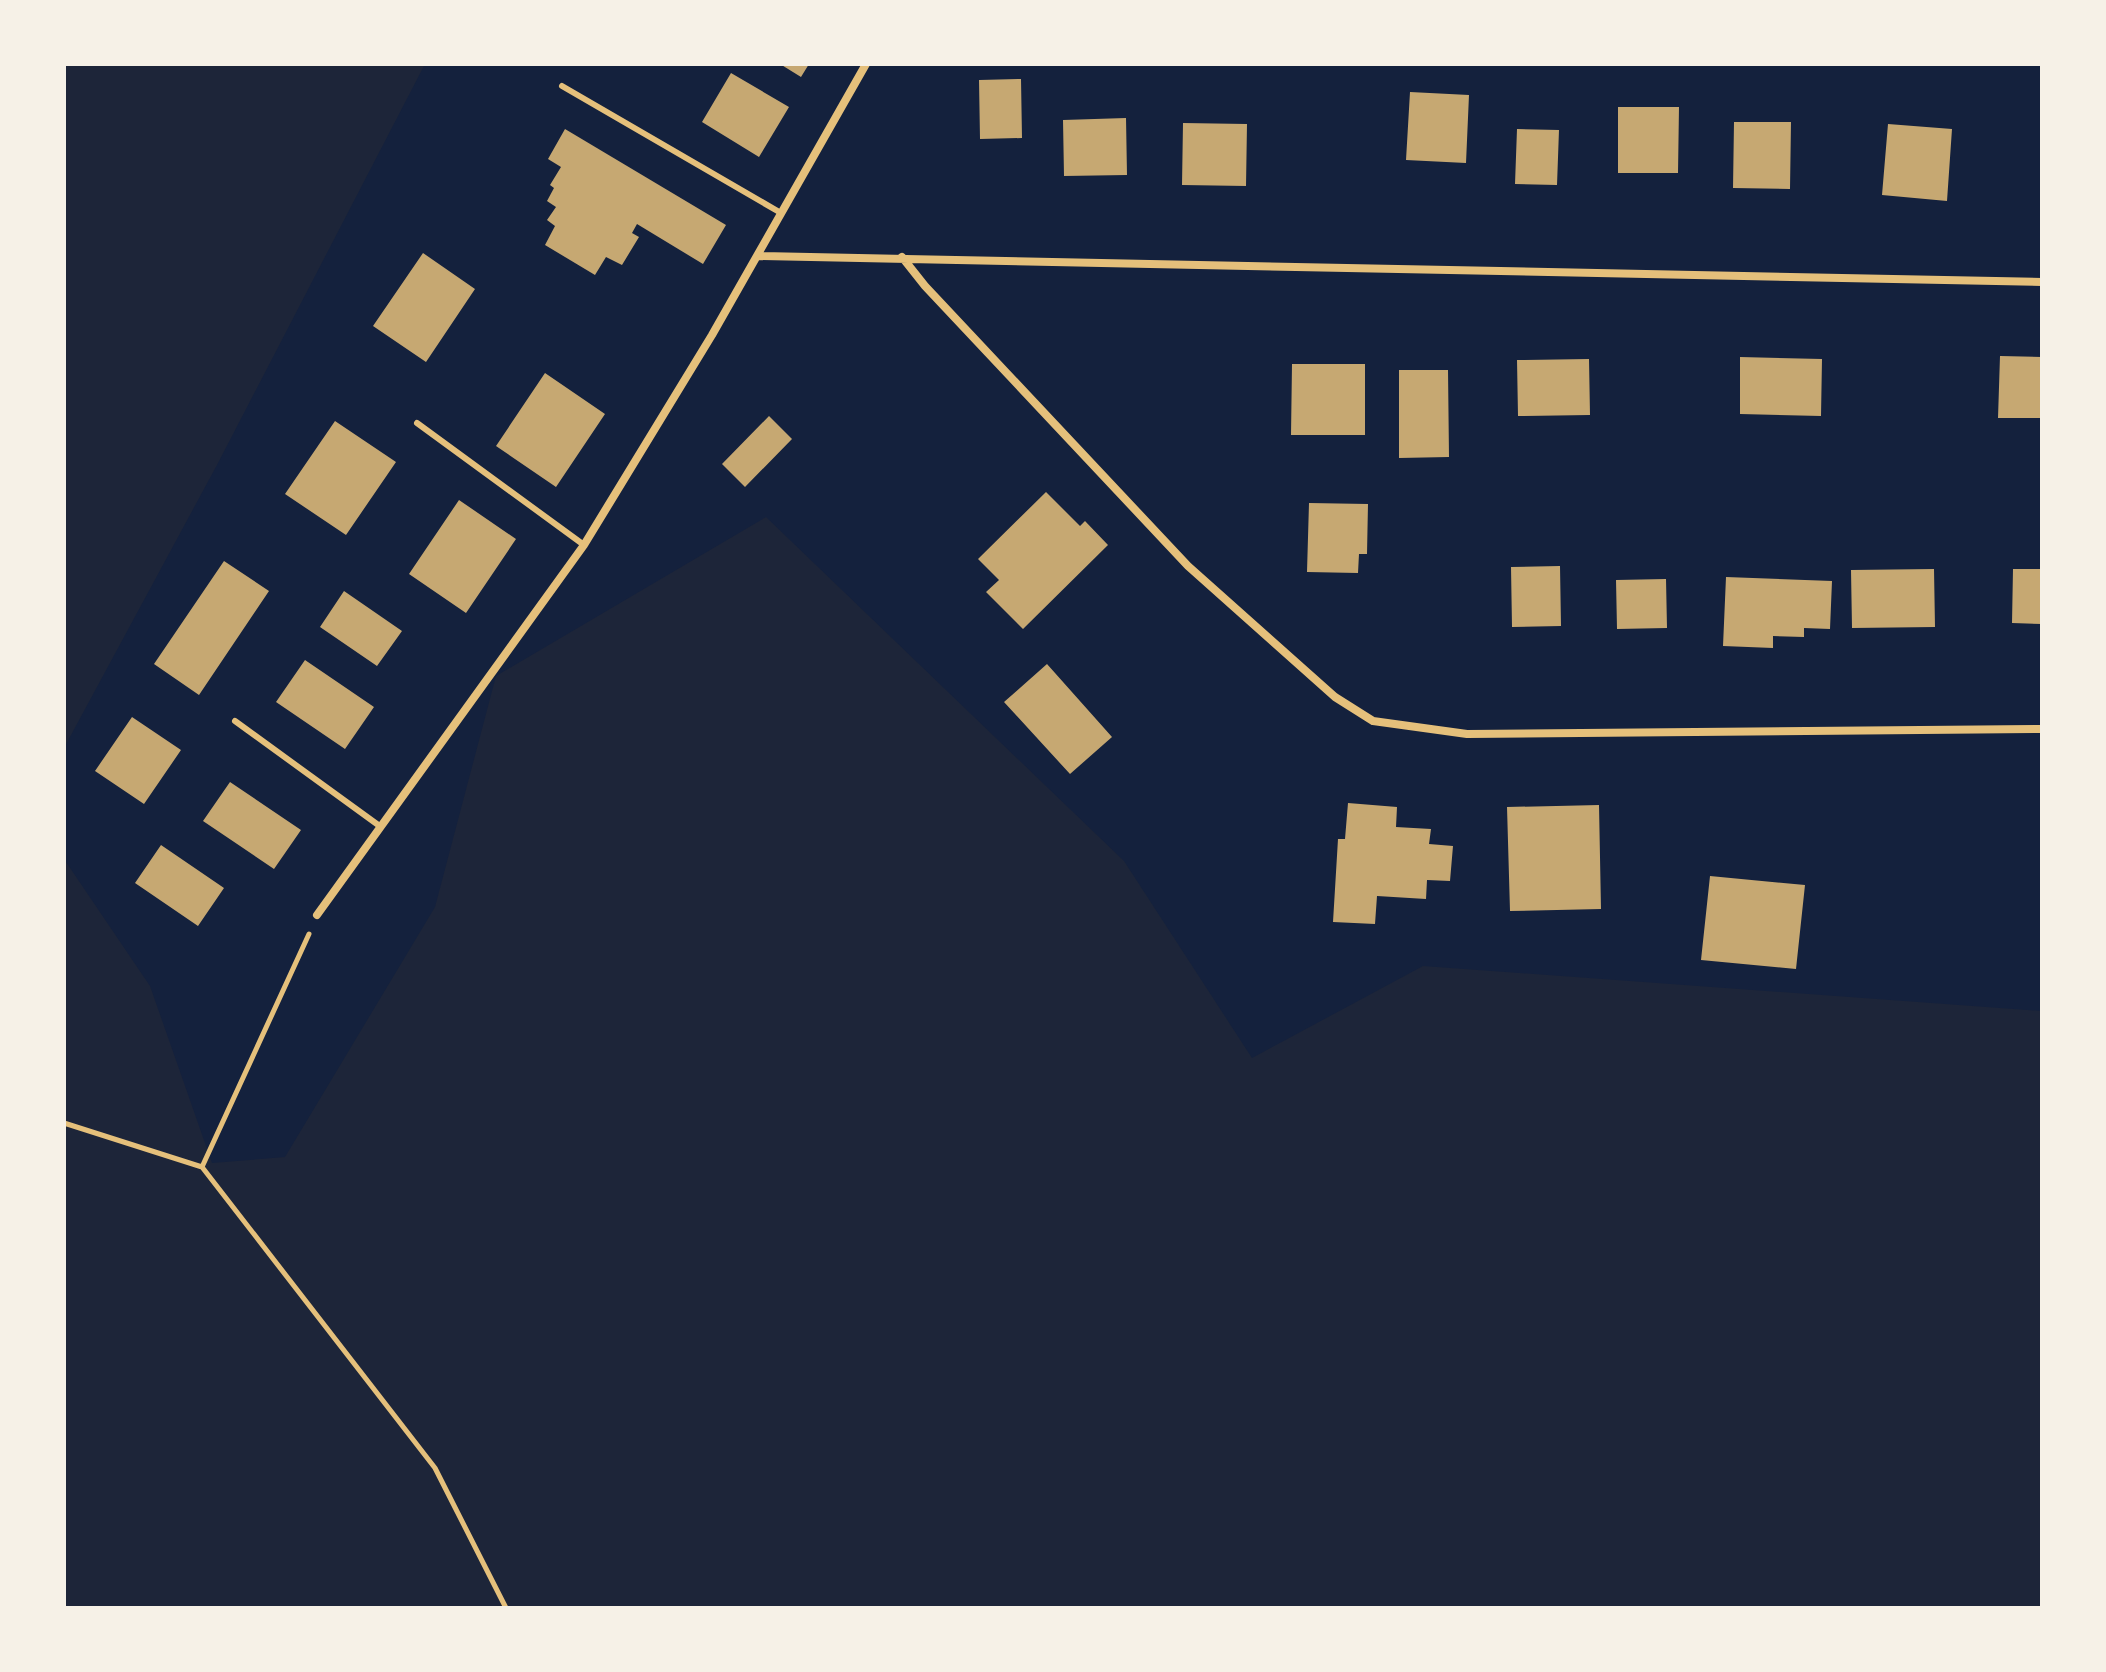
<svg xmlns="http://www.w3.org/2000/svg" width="2106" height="1672" font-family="'PT Sans Narrow',sans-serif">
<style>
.green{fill:#1d2539}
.building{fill:#c6a872}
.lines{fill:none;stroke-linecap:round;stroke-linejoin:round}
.path{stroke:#e5c07b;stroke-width:5}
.service{stroke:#e5c07b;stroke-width:6}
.minor{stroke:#e5c07b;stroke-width:8}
</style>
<rect width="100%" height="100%" fill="#14213d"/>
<path class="green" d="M64 64H425L217 465 64 748Z
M766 517 1124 861 1252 1058 1423 966 2042 1011V1608H64V859L150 986 212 1163 285 1157 435 907 496 676Z"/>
<path class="building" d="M780 64H809L801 77Z
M731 73 789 107 759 157 702 122Z
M1021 79 1022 138 980 139 979 80Z
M1410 92 1469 95 1466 163 1406 160Z
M1618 107H1679L1678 173H1618Z
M1126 118 1127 175 1064 176 1063 120Z
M1734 122H1791L1790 189 1733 188Z
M1183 123 1247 124 1246 186 1182 185Z
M1888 124 1952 129 1947 201 1882 195Z
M565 129 726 225 703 264 637 224 632 233 639 237 622 265 606 257 595 275 545 245 555 226 547 220 556 207 547 201 554 188 550 185 561 167 548 159Z
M1517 129 1559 130 1557 185 1515 184Z
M423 253 475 289 426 362 373 326Z
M2000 356 2042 357V418H1998Z
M1740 357 1822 359 1821 416 1740 414Z
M1589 359 1590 415 1518 416 1517 360Z
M1292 364H1365V435H1291Z
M1399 370H1448L1449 457 1399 458Z
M545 373 605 414 556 487 496 446Z
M769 416 792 439 745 487 722 464Z
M335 421 396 462 346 535 285 494Z
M1046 492 1080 526 1085 521 1108 545 1023 629 986 592 999 580 978 559Z
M459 500 516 539 466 613 409 574Z
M1309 503 1368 504 1367 554H1359L1358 573 1307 572Z
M224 561 269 591 199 695 154 664Z
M1560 566 1561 626 1512 627 1511 567Z
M1934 569 1935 627 1852 628 1851 570Z
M2013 569H2042V624L2012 623Z
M1726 577 1832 581 1830 629 1804 628V637L1773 636V648L1723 646Z
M1666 579 1667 628 1617 629 1616 580Z
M344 591 402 631 377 666 320 627Z
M305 660 374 707 345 749 276 702Z
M1047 664 1112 737 1070 774 1004 702Z
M132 717 181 750 144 804 95 771Z
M230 782 301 830 274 869 203 821Z
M1348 803 1397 807 1396 827 1431 829 1429 844 1453 846 1450 881 1427 880 1426 899 1377 896 1375 924 1333 922 1338 839H1345Z
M1599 805 1601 909 1510 911 1507 807Z
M161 845 224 888 198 926 135 883Z
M1710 876 1805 885 1796 969 1701 960Z"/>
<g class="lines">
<path class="path" d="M309 934 202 1167 435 1468 506 1608
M64 1123 202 1167"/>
<path class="service" d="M562 86 781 213
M417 423 584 545
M235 721 381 827"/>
<path class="minor" d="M757 256 2042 282
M902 257 925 286 1188 566 1335 697 1373 721 1467 734 2042 729
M317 915 584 545 712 335 866 64"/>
</g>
<rect width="2106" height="1672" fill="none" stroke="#f6f1e7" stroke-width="132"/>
</svg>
